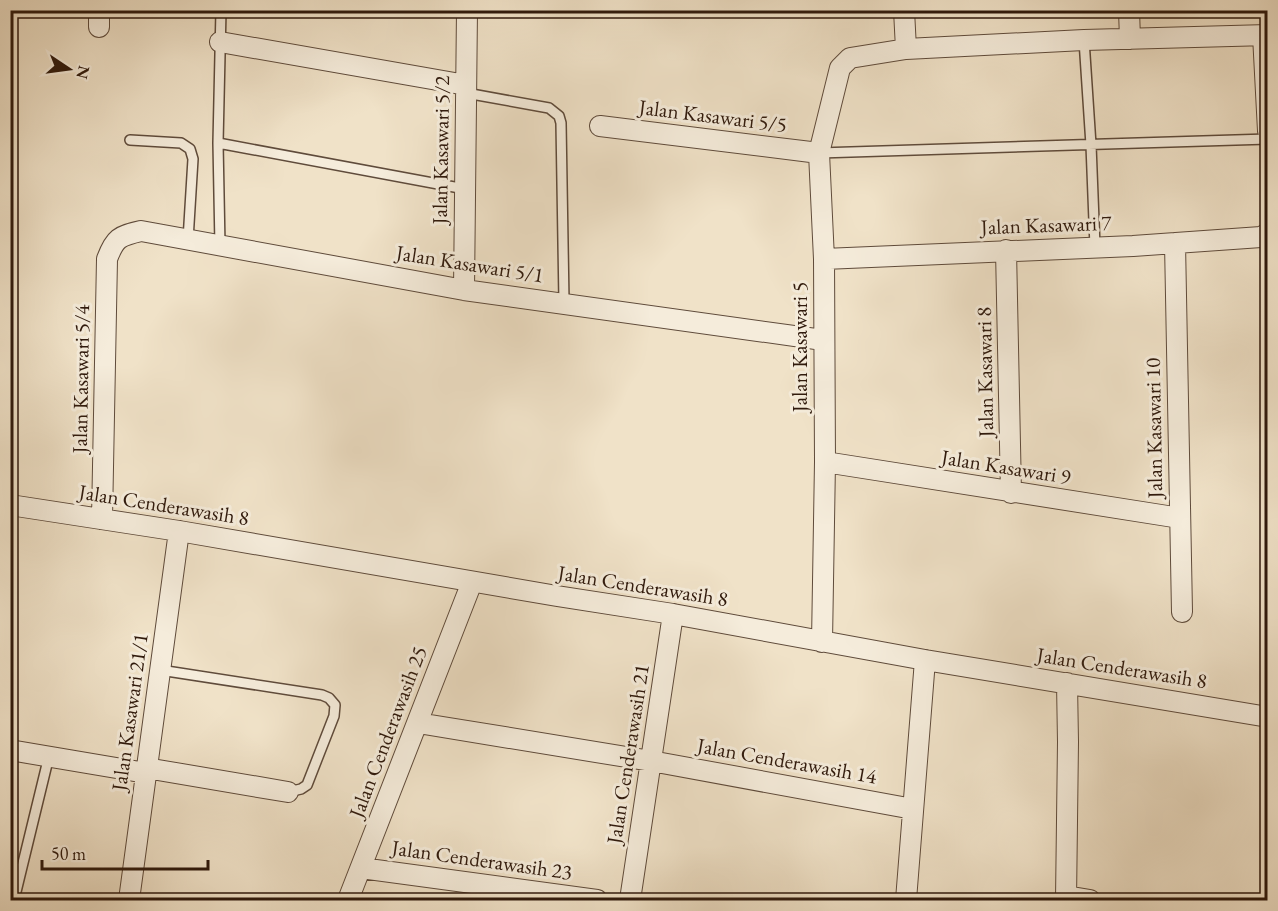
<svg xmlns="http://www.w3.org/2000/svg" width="1278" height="911" font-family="'EB Garamond',serif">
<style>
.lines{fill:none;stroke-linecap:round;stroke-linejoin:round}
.service-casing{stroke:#5f4b3b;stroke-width:12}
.minor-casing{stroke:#5f4b3b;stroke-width:22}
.service{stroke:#f5ecdb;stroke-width:9}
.minor{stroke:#f5ecdb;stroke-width:20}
.labels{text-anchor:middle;stroke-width:6;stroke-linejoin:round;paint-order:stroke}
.street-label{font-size:21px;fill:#2f190c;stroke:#f5ecdb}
</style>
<rect width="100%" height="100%" fill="#f0e2c8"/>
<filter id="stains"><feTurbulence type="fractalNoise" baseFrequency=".00333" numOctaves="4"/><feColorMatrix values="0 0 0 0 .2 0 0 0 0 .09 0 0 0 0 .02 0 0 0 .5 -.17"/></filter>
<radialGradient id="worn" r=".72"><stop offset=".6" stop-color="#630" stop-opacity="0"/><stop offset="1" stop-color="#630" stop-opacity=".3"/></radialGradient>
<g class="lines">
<defs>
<path id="service" d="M1084 40 1091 145 1095 247
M466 93 549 108 559 116 561 123 564 302
M130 140 181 143 190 149 193 159 188 240
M218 143 465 189
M819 153 1268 139
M220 246 218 143 221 10
M160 670 322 695 329 698 335 705 334 716 307 785 301 789 288 792
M14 900 49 756"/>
<path id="minor" d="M904 10 906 49
M1129 10 1130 39
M99 27V10
M1263 35 1268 131
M220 42 466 85
M600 126 819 153
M1175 243 1182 612
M1006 250 1011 493
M824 259 1133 246 1261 237 1268 233
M464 290 467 10
M825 462 1180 518
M10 505 179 531 557 596 673 614 925 660 1268 717
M102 519 107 259C115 238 119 236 141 231L464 290 823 340
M822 642 825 462 824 259 819 153 840 68 850 58 906 49 1084 40 1268 35
M418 723 651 761 913 809
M10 750 146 773
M146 768 288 792
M361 868 597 900
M1066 896 1090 900
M129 900 179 531
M348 900 472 582
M630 900 673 614
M906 900 925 660
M1066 900 1068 742 1067 683"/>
</defs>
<use href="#service" class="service-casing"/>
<use href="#minor" class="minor-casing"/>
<use href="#service" class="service"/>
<use href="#minor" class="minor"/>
</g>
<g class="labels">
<g class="street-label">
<text transform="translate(713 116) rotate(7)" y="7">Jalan Kasawari 5/5</text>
<text transform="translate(441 150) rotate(-89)" y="7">Jalan Kasawari 5/2</text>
<text transform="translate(1046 225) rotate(-2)" y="7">Jalan Kasawari 7</text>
<text transform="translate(470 264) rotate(9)" y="7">Jalan Kasawari 5/1</text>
<text transform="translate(800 347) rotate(-90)" y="7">Jalan Kasawari 5</text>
<text transform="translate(985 372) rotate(-91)" y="7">Jalan Kasawari 8</text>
<text transform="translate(81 379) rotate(-89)" y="7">Jalan Kasawari 5/4</text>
<text transform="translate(1154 428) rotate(-91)" y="7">Jalan Kasawari 10</text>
<text transform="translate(1006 467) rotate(9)" y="7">Jalan Kasawari 9</text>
<text transform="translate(164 505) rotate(9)" y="7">Jalan Cenderawasih 8</text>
<text transform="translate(643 586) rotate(9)" y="7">Jalan Cenderawasih 8</text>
<text transform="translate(1122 668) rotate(9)" y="7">Jalan Cenderawasih 8</text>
<text transform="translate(130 712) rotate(-82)" y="7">Jalan Kasawari 21/1</text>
<text transform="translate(388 732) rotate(-69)" y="7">Jalan Cenderawasih 25</text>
<text transform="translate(628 754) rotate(-81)" y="7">Jalan Cenderawasih 21</text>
<text transform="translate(787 761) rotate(10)" y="7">Jalan Cenderawasih 14</text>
<text transform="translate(482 860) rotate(8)" y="7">Jalan Cenderawasih 23</text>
</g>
</g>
<rect width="1278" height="911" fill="none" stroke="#f0e2c8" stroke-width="36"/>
<rect x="12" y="12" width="1254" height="887" fill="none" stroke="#2f190c" stroke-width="3"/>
<rect x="18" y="18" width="1242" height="875" fill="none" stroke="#2f190c" stroke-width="1.5"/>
<g transform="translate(69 69) rotate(103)" stroke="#f5ecdb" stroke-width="4.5" paint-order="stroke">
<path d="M0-4.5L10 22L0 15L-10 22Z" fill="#2f190c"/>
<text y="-9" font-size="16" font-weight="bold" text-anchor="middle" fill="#2f190c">N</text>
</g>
<path d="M42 860v9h166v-9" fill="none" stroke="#2f190c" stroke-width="3"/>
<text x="51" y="860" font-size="18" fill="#2f190c" stroke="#f5ecdb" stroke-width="4.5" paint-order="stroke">50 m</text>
<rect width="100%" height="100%" filter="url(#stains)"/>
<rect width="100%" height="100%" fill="url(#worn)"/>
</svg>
